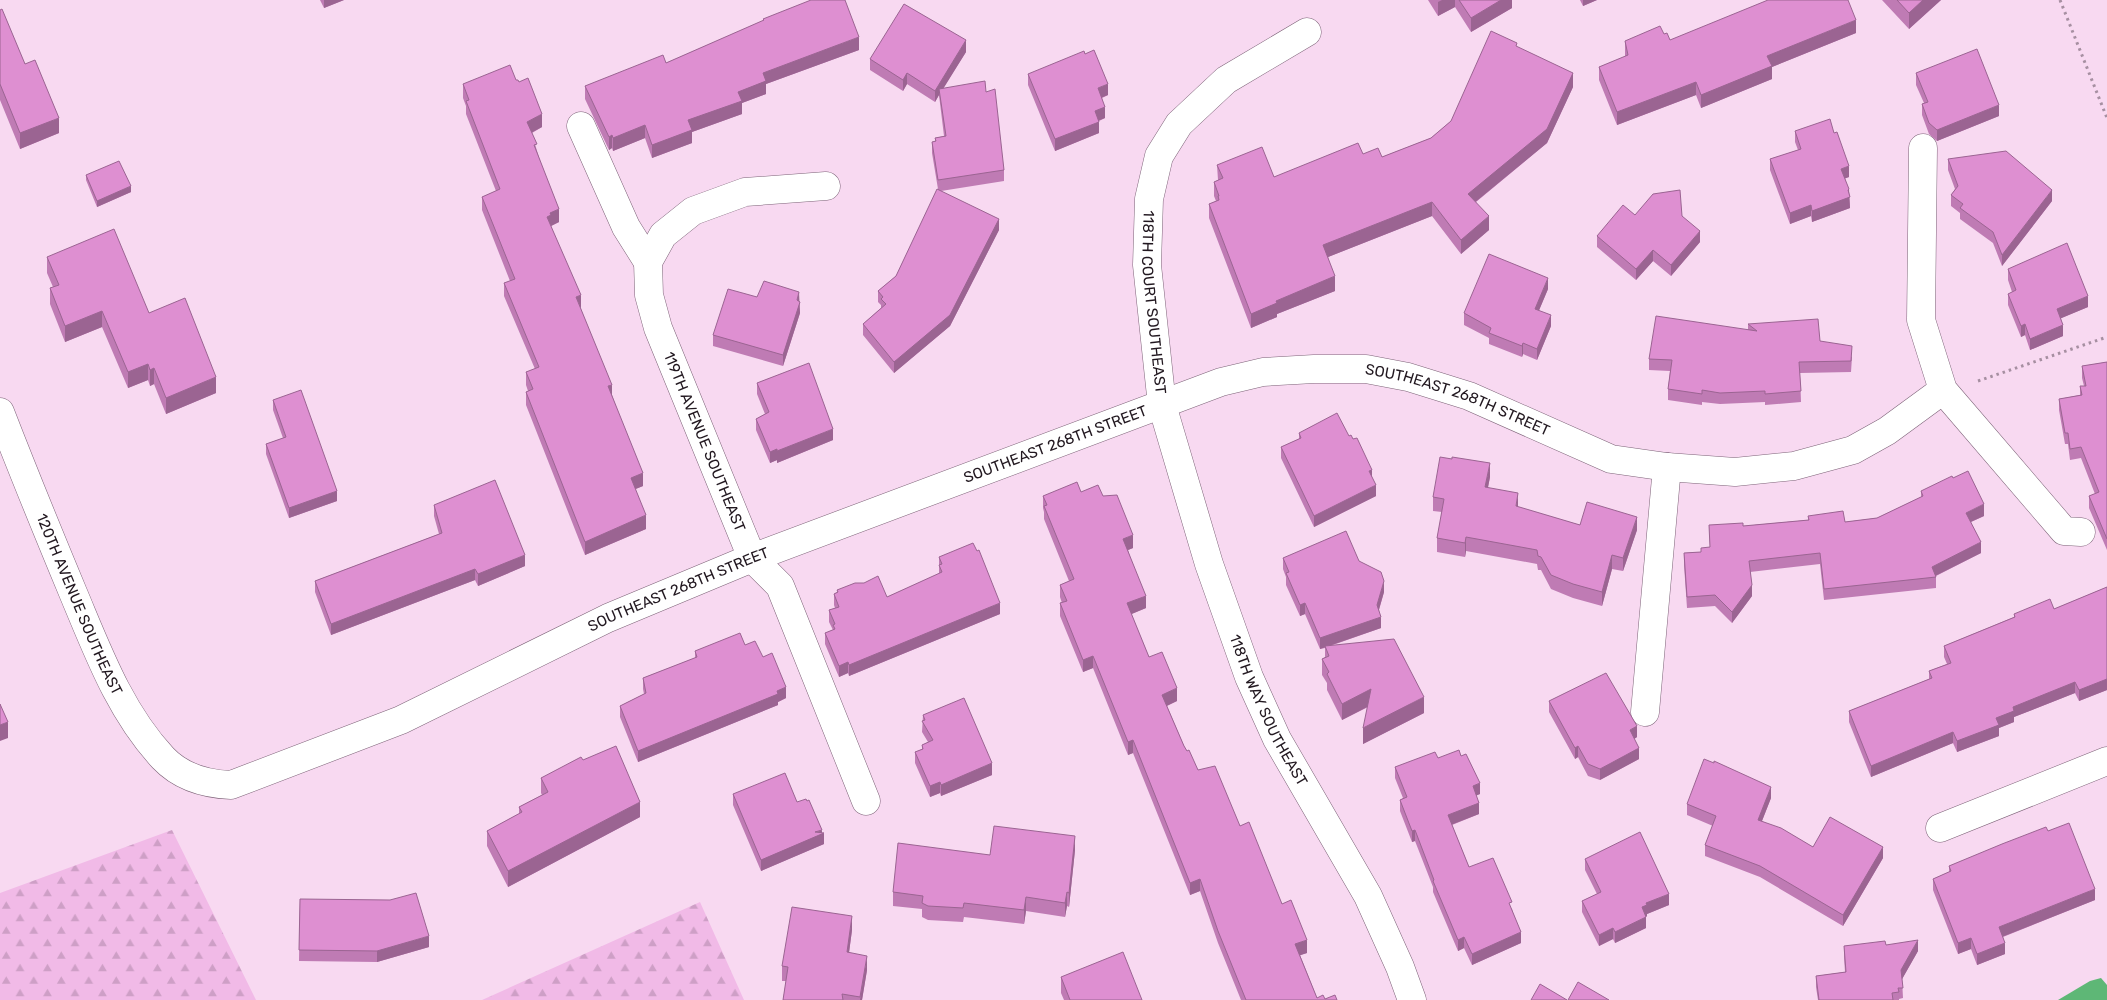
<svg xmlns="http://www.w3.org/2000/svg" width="2107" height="1000" font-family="Rubik,sans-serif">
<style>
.forest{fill:url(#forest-firs)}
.water{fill:#5eb776}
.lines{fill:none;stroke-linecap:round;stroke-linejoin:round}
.minor-casing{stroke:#7d6378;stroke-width:29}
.path{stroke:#a68fa1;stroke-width:3;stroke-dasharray:2.5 4;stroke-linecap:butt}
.minor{stroke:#fff;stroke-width:28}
.wall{fill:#bf7bb4}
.shaded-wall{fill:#9b6492}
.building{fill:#de8fd1;stroke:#9b6492}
.labels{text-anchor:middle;stroke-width:5;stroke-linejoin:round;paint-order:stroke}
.street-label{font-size:15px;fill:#221820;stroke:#fff}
</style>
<defs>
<pattern id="forest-firs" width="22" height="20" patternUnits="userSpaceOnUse" patternTransform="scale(1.25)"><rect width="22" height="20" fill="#f1bae7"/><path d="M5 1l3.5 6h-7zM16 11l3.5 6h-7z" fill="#ce9fc6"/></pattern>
</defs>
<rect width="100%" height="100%" fill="#f8d9f1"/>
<path class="forest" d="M172 830 256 1000H0V893Z
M700 902 744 1000H482Z"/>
<path class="water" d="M2101 978 2107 985V1000H2058L2090 981Z"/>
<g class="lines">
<defs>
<g id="minor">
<path id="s1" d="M1307 32 1226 80 1179 124 1159 156 1149 199 1147 265 1162 405 1209 564 1249 677 1277 739 1368 896 1400 967 1412 1000"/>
<path d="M581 126 626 227 648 262"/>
<path d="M1923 148 1921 320 1943 390 2064 531 2081 532"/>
<path id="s2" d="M826 186 745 192 693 211 663 235 648 262 649 295 658 328 752 558 780 586 866 801"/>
<path id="s3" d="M0 412C24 474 49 535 74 595 98 652 120 712 163 758 181 777 205 784 231 785L401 720 608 618 752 558 1221 382 1263 372 1314 369H1366L1408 377 1469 396 1611 459 1667 467 1735 472 1794 466 1853 450 1887 431 1943 390"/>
<path d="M1645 712 1667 467"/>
<path d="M1940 828 2107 761"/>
</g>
</defs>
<use href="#minor" class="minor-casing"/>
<path class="path" d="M2060 0 2107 118
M1978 381 2107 337"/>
<use href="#minor" class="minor"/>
</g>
<path class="wall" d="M320 0H344L324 8Z
M1428 0H1512V8L1471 32 1455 7 1438 16Z
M1580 0H1597L1583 6Z
M1882 0H1941L1909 29Z
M0 10 25 64 59 133 20 149 0 100Z
M763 19 859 50 766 84V94L742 103V114L692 132V143L652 158 645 138 613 151 612 148 609 150 585 99V86L666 63 763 21Z
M1856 33 1772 67V79L1701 108 1696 95 1617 125 1599 80V67L1625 57V41L1664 34 1670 40Z
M1517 47 1573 87 1547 143 1476 202 1489 230 1461 254 1432 216 1328 257 1335 291 1277 314V317L1251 328 1209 218V204L1216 201 1214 196V182L1218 180 1217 165 1274 177 1363 154 1382 157 1431 138 1451 121Z
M966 52 943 88 986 92 1004 170V181L941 191 999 230 950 326 894 373 863 335V324L881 308V305L878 302V291L896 276 938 189 932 153V142L935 141V138L944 136 939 95 935 102 907 84 903 91 870 70V59Z
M1916 73 1999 116 1937 141 1929 134 1922 115V104L1924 103 1916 85Z
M1028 74 1108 95 1102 98 1105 118 1099 121V133L1055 151 1028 85Z
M516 80 542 127 532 133 537 151 559 222 551 226 612 395 643 486 635 489 646 529 585 555 526 405V392L528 391 526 385V372L535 369 504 296V283L510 281 482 210V197L496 191 466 114V106L463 98V84Z
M1795 131 1849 177 1845 178 1849 195 1850 208 1812 222 1811 216 1790 224 1770 170V159L1798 150 1795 142Z
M1948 159 2052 201 2002 266 1993 243 1960 219V213L1951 206V195L1955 189 1948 170Z
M86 175 131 192 97 207 86 180Z
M1635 215 1682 216 1700 242 1671 276 1653 261 1636 280 1597 247V236Z
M47 257 149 313 216 393 166 414 154 384 150 386 148 380 128 388 102 327 65 342 50 304V288L53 287 47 273Z
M2008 269 2088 307 2061 318 2063 336 2030 350 2025 335 2021 337 2008 305V294L2012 292 2008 280Z
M1548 289 1539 310 1551 326 1537 360 1523 354 1522 357 1489 344V338L1464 325V313Z
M757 297 799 301 800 313 783 366 713 346V335Z
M1748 324 1820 341 1852 357 1851 372 1800 373 1801 402 1765 405V402L1720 404 1702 402V405L1668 400V389L1670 371 1649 370V359L1748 330Z
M2107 362V550L2089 508V496L2095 494 2081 458 2070 460 2068 444H2065L2059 410V399L2080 395V386H2084L2082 378V366Z
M757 383 833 440 777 463V460L770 463 756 430V419L765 414 757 394Z
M273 400 337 501 289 518 266 454V444L283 438 273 410Z
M1299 433 1349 436 1372 478 1376 496 1314 527 1281 458V447L1299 439Z
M1490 477 1488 488 1518 507 1580 525 1637 530 1623 571 1612 569 1602 606 1573 598 1551 589 1541 570H1538L1537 564 1466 551 1465 557 1437 552V538L1442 512 1433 511V497Z
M1921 491 1984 516 1971 522 1981 553 1936 576V588L1824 600 1820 564 1750 572 1752 596 1732 623 1715 606 1687 608 1684 565V553L1701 552 1710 547 1709 525 1743 526 1808 520V516L1845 522 1877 518 1921 497Z
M1081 492 1103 496 1133 548 1128 550 1146 608 1131 614 1149 657 1177 701 1167 706 1184 746 1198 770 1240 826 1282 904 1307 953 1300 955 1317 998 1337 1000H1241L1218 943 1200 891 1190 895 1133 753 1128 755 1093 668 1083 672 1060 616V603H1062L1060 597V585L1069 581 1044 519V512L1043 508V496Z
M434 505 525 566 478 586 475 580 331 635 315 592V581L439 534 434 516Z
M939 557 1000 614 849 676 848 673 839 677 825 644V633L833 630 829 622V610L835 608 834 605V594L837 592V590L887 597 939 574Z
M1283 558 1359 561 1384 592 1379 610 1381 628 1330 646 1424 713 1363 744 1368 707 1342 720 1327 690V683L1322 675V659L1325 657V648L1320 649 1305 614 1300 616 1286 585V577L1283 569Z
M2107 587V690L2079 701 2075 693 2014 717V722L1999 728V736L1957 752 1953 743 1871 777 1849 722V711L1929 679V671L1947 664 1944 657V646L2014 617V614L2054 609Z
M745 645 763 657 786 698 778 702V705L638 762 620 717V706L644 694 643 689V678L695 658V651Z
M1549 701 1637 737 1634 739 1639 759 1600 780 1588 776 1578 757 1575 759 1549 712Z
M923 715 992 775 941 796 940 793 930 797 915 763V752L922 749V745L928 742 922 732Z
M1461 756 1480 794 1476 795 1479 814 1452 825 1469 867 1512 909 1521 943 1472 965 1464 948 1458 951 1433 892V887L1415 841 1412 842 1400 811V800L1403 798 1395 778V767L1438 758Z
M583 760 640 817 508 887 487 846V831L519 814V807L542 795 541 793V778Z
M733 794 797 802 822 833 824 844 761 871 733 805Z
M1771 798 1762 821 1813 847 1883 858 1843 926 1760 877 1705 856V845L1713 826 1687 815V804Z
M2048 831 2095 900 2003 937 2005 954 1977 965 1971 949 1958 954 1933 890V879L1949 872V866Z
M1075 850 1069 907 1067 906 1065 917 1026 911 1024 924 964 917 963 922 928 920 922 917V909L893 906V892L990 855Z
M1585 859 1669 905 1647 914V916L1646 917V928L1615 943 1613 939 1599 946 1582 912V901L1597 894 1585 870Z
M300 899 429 947 377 962 299 961Z
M852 930 849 953 867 970 862 1000H783L786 981H782V966Z
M1886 945 1918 951 1902 979 1903 998 1899 999V1000H1818L1816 987V976L1845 972 1844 957V946Z
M1061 977 1142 1000H1064L1061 993Z"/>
<path class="shaded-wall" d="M324 0H344L324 8Z
M1442 0H1455V7L1438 16V2Z
M1501 0H1512V8L1471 32V18Z
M1583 0H1597L1583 6Z
M1923 0H1941L1909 29V13Z
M1856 20V33L1772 67V79L1701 108V95L1767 56Z
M859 37V50L766 84V94L742 103V114L692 132V143L652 158V145L688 120 738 92 763 73Z
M966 40V52L940 94 939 89V95L935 102V91Z
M907 73V84L903 91V80Z
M1573 73V87L1547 143 1468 208V194Z
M1696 82V95L1617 125V112Z
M1108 84V95L1098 99V88Z
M1999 105V116L1937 141V130Z
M1105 107V118L1095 122V111Z
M542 114V127L527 135V122Z
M59 118V133L20 149V133Z
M1099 122V133L1055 151V139Z
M645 125V138L613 151V138Z
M612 135V148L609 150V137Z
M1849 166V177L1841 180V169Z
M131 186V192L97 207V201Z
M1849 189 1850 208 1812 222V211Z
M2052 190V201L2002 266V255Z
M1432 202V216L1323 259V245Z
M1811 205V216L1790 224V213Z
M559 209V222L551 226 547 217 550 213Z
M1489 216V230L1461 254V240Z
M999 219V230L950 326 894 373V362Z
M1700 231V242L1671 276V265Z
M1653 250V261L1636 280V269Z
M1335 276V291L1277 314V317L1251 328V314L1276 301Z
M1548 278V289L1535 320V309Z
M799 292 800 313 783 366V355Z
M581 295V309L576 297Z
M2088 296V307L2057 320V309Z
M102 311V327L65 342V326Z
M1551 315V326L1537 360V349Z
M2025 324V335L2021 337V326Z
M2063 325V336L2030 350V339Z
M1523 343V354L1522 357V346Z
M148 364V380L128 388V372Z
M154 368V384L150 386V370Z
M216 377V393L166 414V398Z
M612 385V398L608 386Z
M833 429V440L777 463V451Z
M777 449V460L770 463V452Z
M1490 463V477L1485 501V487Z
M1372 470V481L1369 471Z
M643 473V486L631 491V478Z
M1376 485V496L1314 527V516Z
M337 491V501L289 518V508Z
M1518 493V507L1516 506Z
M1984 504V516L1966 524V513Z
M646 515V529L585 555V542Z
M1637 517V530L1623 571V558Z
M1133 535V548L1123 552V539Z
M1466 537V551L1465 557V543Z
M1981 542V553L1933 577 1932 567Z
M525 555V566L478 586V574Z
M1612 555V569L1602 606V592Z
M475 569V580L331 635V624Z
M1384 581V592L1377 616V605Z
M1752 585V596L1732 623V612Z
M1146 596V608L1127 616V603Z
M1000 603V614L849 676V665Z
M1305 603V614L1300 616V605Z
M1381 617V628L1320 649V638Z
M1093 656V668L1083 672V660Z
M848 662V673L839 677V666Z
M2107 679V690L2079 701V690Z
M2075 682V693L2014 717V722L1999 728V736L1957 752V741L1996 718 2013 707Z
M786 687V698L778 702V705L638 762V751Z
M1177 688V701L1162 708V695Z
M1371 689V705L1342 720V704Z
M1424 697V713L1363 744V728Z
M8 722V738L0 741V725Z
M1637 726V737L1630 742V730Z
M1953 732V743L1871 777V766Z
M1133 740V753L1128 755V742Z
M1578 746V757L1575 759V748Z
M1639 748V759L1600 780V769Z
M992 763V775L941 796V785Z
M940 782V793L930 797V786Z
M1480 783V794L1473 797V786Z
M1771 787V798L1758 831V820Z
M640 802V817L508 887V871Z
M1479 803V814L1448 826V815Z
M822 830V834L824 833V844L761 871V860Z
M1415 830V841L1412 842V831Z
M1075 836V850L1069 907V893Z
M1883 847V858L1843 926V915Z
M1200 879V891L1190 895V883Z
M2095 889V900L1999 938V927Z
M1067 892V906L1065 917V903Z
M1669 894V905L1647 914V916L1642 918V907L1646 903Z
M1026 897V911L1024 924V910Z
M852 916V930L847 967V952Z
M1646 917V928L1615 943V932Z
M1613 928V939L1599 946V935Z
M1521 932V943L1472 965V954Z
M429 936V947L377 962V951Z
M1464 937V948L1458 951V940Z
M1971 938V949L1958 954V943Z
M1307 940V953L1295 957V944Z
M1918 940V951L1901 981V970Z
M2005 943V954L1977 965V954Z
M867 956V970L862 1000H860Z"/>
<path class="building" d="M811 0H845L859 37 763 73 766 81 738 92 742 101 688 120 692 130 652 145 645 125 613 138 612 135 609 137 585 86 663 55 666 63 764 20 763 19Z
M1459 0H1501L1471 18Z
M1768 0H1848L1856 20 1767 56 1772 66 1701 95 1696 82 1617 112 1599 67 1628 55 1625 41 1660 26 1664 34 1667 33 1670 40Z
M1897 0H1923L1909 13Z
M904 4 966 40 935 91 907 73 903 80 870 59Z
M2 9 25 64 35 60 59 118 20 133 0 84V10Z
M1491 31 1517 43 1516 46 1573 73 1547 129 1468 194 1489 216 1461 240 1432 202 1323 245 1335 276 1276 301 1277 303 1251 314 1209 204 1219 200 1218 196H1219L1214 182 1223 178 1217 165 1262 147 1274 177 1358 143 1363 154 1378 148 1382 157 1431 138 1451 121Z
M1977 49 1999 105 1937 130 1929 123 1922 104 1928 102 1916 73Z
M1094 50 1108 84 1098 88 1105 107 1095 111 1099 122 1055 139 1028 74 1084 51 1085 54Z
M510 65 516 80H518L519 82 528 78 542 114 527 122 537 144 534 145 536 150 559 209 550 213 551 215 547 217 581 295 576 297 612 385 608 386 643 473 631 478 646 515 585 542 526 392 533 389 526 372 539 367 504 283 515 279 482 197 500 189 466 101 469 100 463 84Z
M985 81 986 92 995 89 1004 170 938 180 932 142 936 141 935 138 946 136 939 89Z
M1830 119 1834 133 1837 132 1849 166 1841 169 1849 189 1848 190 1850 197 1812 211 1811 205 1790 213 1770 159 1801 149 1795 131Z
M2006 151 2052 190 2002 255 1993 232 1960 208 1963 204 1951 195 1958 186 1948 159Z
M119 161 131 186 97 201 86 175Z
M937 189 999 219 950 315 894 362 863 324 886 304 881 299 883 297 878 291 896 276Z
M1680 190 1682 216 1700 231 1671 265 1653 250 1636 269 1597 236 1623 205 1635 215 1653 194Z
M114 229 149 313 185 298 216 377 166 398 154 368 150 370 148 364 128 372 102 311 65 326 50 288 59 285 47 257Z
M2067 243 2088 296 2057 309 2063 325 2030 339 2025 324 2021 326 2008 294 2016 290 2008 269Z
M1489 254 1548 278 1535 309 1551 315 1537 349 1523 343 1522 346 1489 333 1491 328 1464 313Z
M764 281 799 292 797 300 800 302 783 355 713 335 728 289 757 297Z
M1656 316 1757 331 1748 324 1818 319 1820 341 1852 346 1851 361 1799 362 1801 391 1765 394V391L1720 393 1702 390V394L1668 389 1672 360 1649 359Z
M2107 362V539L2089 496 2099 492 2081 447 2070 449 2068 433H2065L2059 399 2082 395 2080 386H2086L2082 366Z
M809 363 833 429 777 451V449L770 452 756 419 769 412 757 383Z
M301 390 337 491 289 508 266 444 286 437 273 400Z
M1337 413 1349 436 1351 435 1353 439 1357 438 1372 470 1369 471 1376 485 1314 516 1281 447 1301 438 1299 433Z
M1440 457 1452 459V457L1490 463 1485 487 1518 493 1516 506 1580 525 1587 502 1637 517 1623 558 1612 555 1602 592 1573 584 1551 575 1541 557 1538 556 1537 550 1466 537 1465 543 1437 538 1444 499 1433 497Z
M1968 471 1984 504 1966 513 1981 542 1932 567 1936 577 1824 589 1820 553 1749 561 1752 585 1732 612 1715 595 1687 597 1684 553 1701 552V548L1710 547 1709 525 1743 523V526L1809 520 1808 516 1843 511 1845 522 1877 518 1923 496 1921 491 1952 476 1953 478Z
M495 480 525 555 478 574 475 569 331 624 315 581 442 533 434 505Z
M1077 482 1081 492 1098 485 1103 496 1117 495 1133 535 1123 539 1146 596 1127 603 1149 657 1162 652 1177 688 1162 695 1184 746 1187 751 1189 750 1198 770 1215 766 1240 826 1249 822 1282 904 1291 900 1307 940 1295 944 1317 998 1323 995 1325 999 1335 995 1337 1000H1246L1218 931 1200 879 1190 883 1133 740 1128 742 1093 656 1083 660 1060 603 1067 601 1060 585 1074 579 1044 506 1047 505 1043 496Z
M1346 531 1359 561 1381 572 1384 581 1377 605 1381 617 1320 638 1305 603 1300 605 1286 573 1289 572 1283 558Z
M973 543 977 551 979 550 1000 603 849 665 848 662 839 666 825 633 835 629 833 625 835 624 829 610 839 607 834 594 838 592 837 590 855 583H864L878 576 887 597 942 572 939 565 942 564 939 557Z
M2107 587V679L2079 690 2075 682 2013 707 2014 711 1996 718 1999 725 1957 741 1953 732 1871 766 1849 711 1932 678 1929 671 1951 663 1944 646 2015 617 2014 614 2050 599 2054 609Z
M740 633 745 645 755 641 763 657 772 653 786 687 777 691 778 694 638 751 620 706 646 693 643 678 697 657 695 651Z
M1394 639 1424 697 1363 728 1371 689 1342 704 1327 674 1329 672 1322 659 1329 656 1325 646Z
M1606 673 1637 726 1630 730 1639 748 1600 769 1588 764 1578 746 1575 748 1549 701Z
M964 698 992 763 941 785 940 782 930 786 915 752 923 749 922 745 933 740 922 721 925 720 923 715Z
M0 704 8 722 0 725Z
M616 746 640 802 508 871 487 831 522 812 519 807 548 792 541 778 581 757 583 760Z
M1459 750 1461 756 1466 754 1480 783 1473 786 1479 803 1448 815 1469 867 1493 858 1512 902 1509 903 1521 932 1472 954 1464 937 1458 940 1433 881 1434 880 1415 830 1412 831 1400 800 1407 797 1395 767 1435 752 1438 758Z
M1704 759 1714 763V761L1771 787 1758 820 1781 828 1813 847 1830 817 1883 847 1843 915 1760 866 1705 845 1716 816 1687 804Z
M785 773 797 802 806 799 807 801 809 800 822 830 815 832 824 833 761 860 733 794Z
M2069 823 2095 889 1999 927 2005 943 1977 954 1971 938 1958 943 1933 879 1951 871 1949 866 2002 844 2046 827 2048 831Z
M994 826 1075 836 1069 893 1067 892 1065 903 1026 897 1024 910 964 903 963 908 928 906 922 903 923 896 893 892 898 843 990 855Z
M1640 832 1669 894 1646 903 1647 905 1642 907 1646 917 1615 932 1613 928 1599 935 1582 901 1601 892 1585 859Z
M416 893 429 936 377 951 299 950 300 899 390 900Z
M792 907 852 916 847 952 867 956 860 997 842 994 843 1000H783L788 967 782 966Z
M1918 940 1901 970 1903 988H1898L1899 992 1892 993 1893 1000H1819L1816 976 1846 972 1844 946 1885 941 1886 945Z
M1123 952 1142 1000H1070L1061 977Z
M1578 982 1609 1000H1568Z
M1540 984 1567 1000H1531Z"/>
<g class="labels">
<g class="street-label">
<text dy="5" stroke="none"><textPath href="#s1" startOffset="344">118TH COURT SOUTHEAST</textPath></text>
<text dy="5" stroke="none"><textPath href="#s3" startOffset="1772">SOUTHEAST 268TH STREET</textPath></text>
<text dy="5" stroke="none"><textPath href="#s2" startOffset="396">119TH AVENUE SOUTHEAST</textPath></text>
<text dy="5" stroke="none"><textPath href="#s3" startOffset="1352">SOUTHEAST 268TH STREET</textPath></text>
<text dy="5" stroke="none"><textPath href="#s3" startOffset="948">SOUTHEAST 268TH STREET</textPath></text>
<text dy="5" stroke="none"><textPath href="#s3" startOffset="208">120TH AVENUE SOUTHEAST</textPath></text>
<text dy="5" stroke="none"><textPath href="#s1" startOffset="771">118TH WAY SOUTHEAST</textPath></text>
</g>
</g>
</svg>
